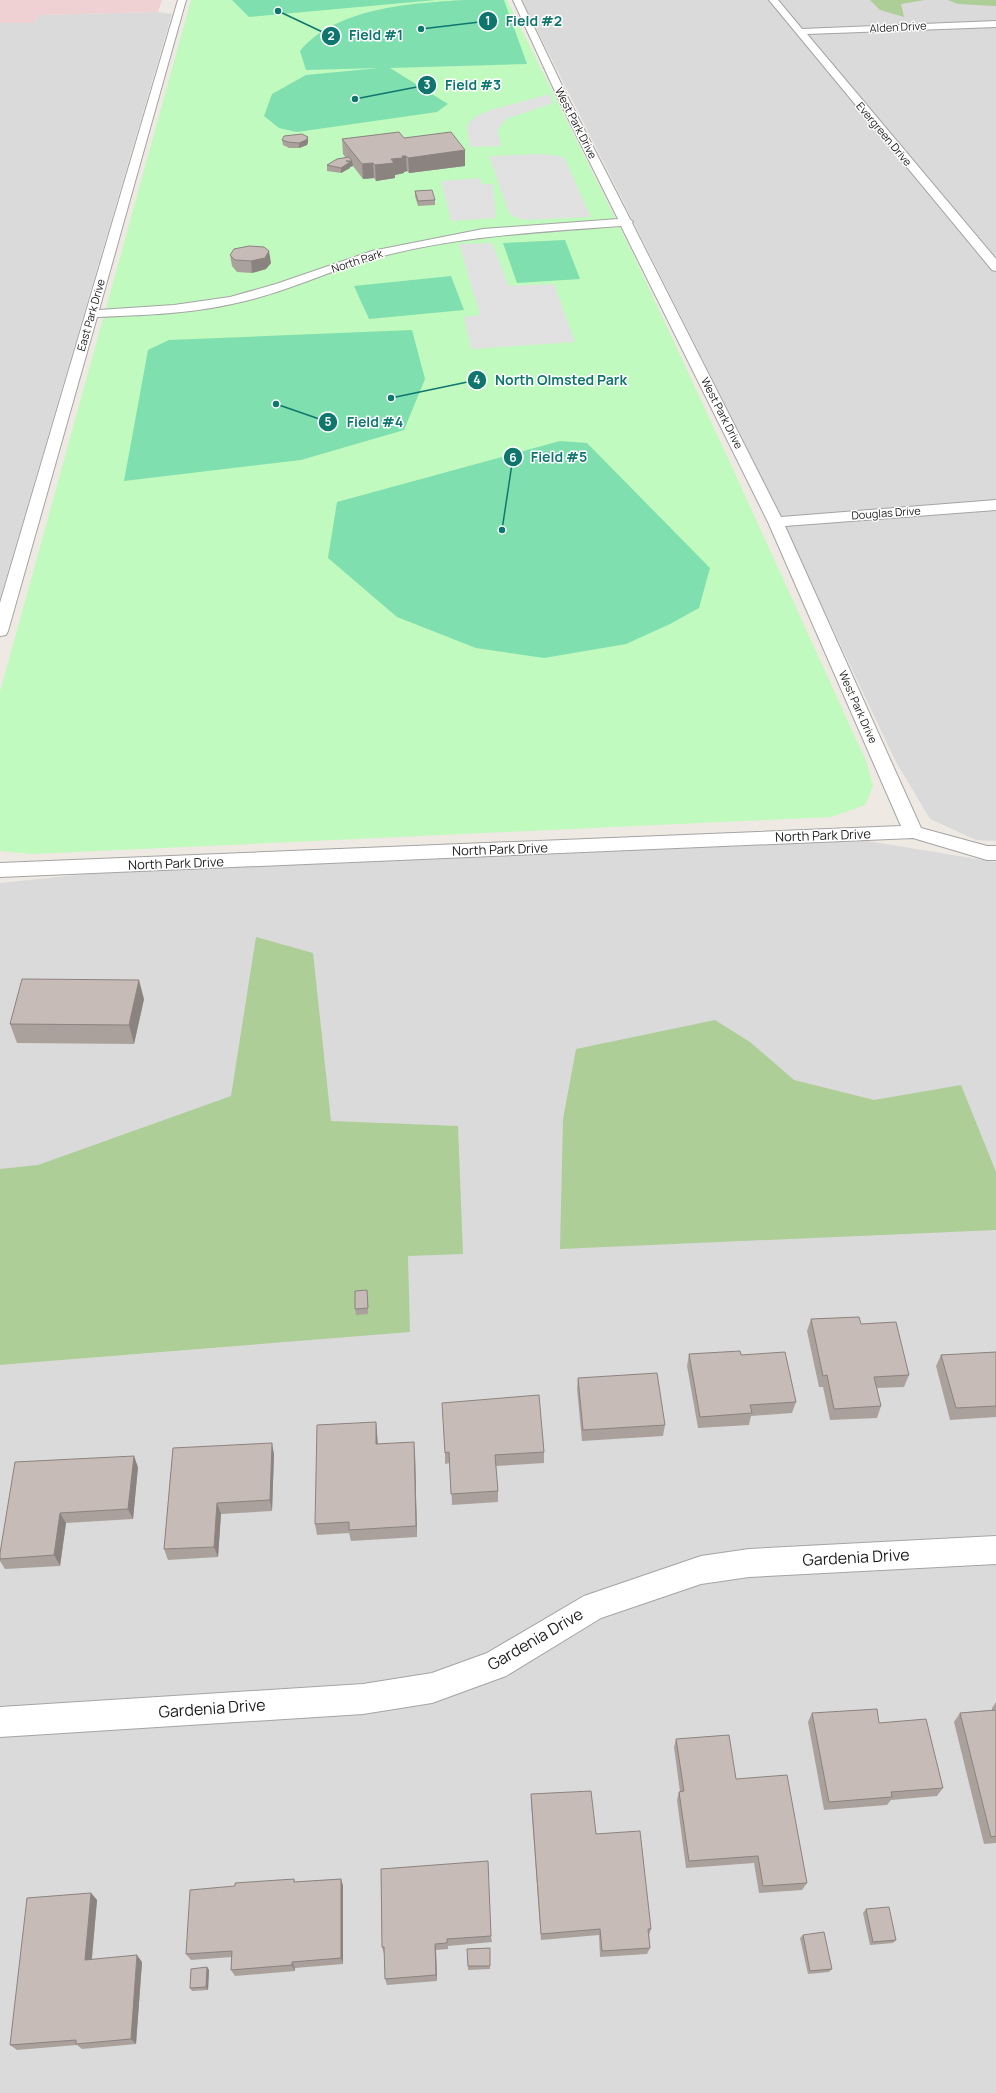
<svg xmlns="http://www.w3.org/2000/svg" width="996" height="2093" font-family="Manrope,sans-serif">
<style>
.residential{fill:#dbdada}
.commercial{fill:#f0d1d3}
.forest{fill:#adce97}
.park{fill:#c0fabe}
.pitch{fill:#7fdfaf}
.parking{fill:#e1e1e1}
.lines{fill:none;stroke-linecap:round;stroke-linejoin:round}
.minor-casing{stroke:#a4a4a4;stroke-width:2}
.minor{fill:#fff;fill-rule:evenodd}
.wall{fill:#aaa19d}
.shaded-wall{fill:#8b837f}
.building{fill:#c6bbb6;stroke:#8b837f}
.labels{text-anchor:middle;stroke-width:3;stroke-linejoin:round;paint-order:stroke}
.far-street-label{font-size:11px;fill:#1d1d1d;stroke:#fff}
.street-label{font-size:13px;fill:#1d1d1d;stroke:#fff}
.near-street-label{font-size:16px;fill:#1d1d1d;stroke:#fff}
.leader{fill:none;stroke:#0f766e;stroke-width:1.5}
.callout-dot{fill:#0f766e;stroke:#fff;stroke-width:1.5}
.mark-label{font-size:12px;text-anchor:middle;font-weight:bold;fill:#fff}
.callout-label{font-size:14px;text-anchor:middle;font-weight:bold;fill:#0f766e;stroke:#fff;stroke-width:3;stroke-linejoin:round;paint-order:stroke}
</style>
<rect width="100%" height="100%" fill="#eee9e2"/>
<path class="residential" d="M522 0H996V841L976 840 930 819 896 762 750 454Z
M158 12 172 14 0 599V23H33L39 15Z
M849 838 996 862V2093H0V1365L274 1343 0 1363V883L96 873Z"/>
<path class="commercial" d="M0 0H162L158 12 39 15 33 23H0Z"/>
<path class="forest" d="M870 0H925L901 4 904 17 880 10Z
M948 0H996V6L958 4Z
M256 937 313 953 331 1121 458 1126 463 1254 408 1256 410 1332 0 1365V1169L38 1165 231 1096Z
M715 1020 750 1042 794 1080 874 1100 961 1085 996 1172V1230L560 1249 563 1119 576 1049Z"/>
<path class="park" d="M191 0H507L633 254 727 456 866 761 873 786 865 805 831 817 32 854 0 851V692Z"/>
<path class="pitch" d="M232 0H436L249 17Z
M464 0H504L527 64 390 68 448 104 437 112 297 132 279 128 264 116 272 94 306 75 379 68 306 70 300 51C335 8 412 3 464 0Z
M565 240 580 279 517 283 503 243Z
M451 276 464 310 369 319 354 286Z
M412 330 425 379 404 430 301 460 124 481 148 350 169 340Z
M560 441 587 443 710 568 699 608 670 624 626 644 544 658 476 648 397 617 328 558 337 502Z"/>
<path class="parking" d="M550 94 553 103 506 119 498 130 501 146 470 147 467 129 469 122 478 115 494 109Z
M542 154 564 157 591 217 526 220 517 218 509 213 489 156Z
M481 178V184H493L496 218 451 221 441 181Z
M492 243 509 286 554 284 575 342 471 349 464 317 480 315 459 244Z"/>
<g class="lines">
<defs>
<path id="minor" d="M178 0H186L99 310 174 305 230 297 276 284 372 251 483 229 618 219 558 98 513 0H521L568 98 630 219 633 222 632 223 781 517 996 500V510L785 526 921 828 987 846H996V860H987L913 838 0 877V863L901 826 768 522 621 226C540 232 458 236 379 257 329 270 283 294 232 304 188 314 142 315 97 317L8 631 6 635 0 636V603Z
M769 0H778L802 29 996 21V27L807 34 996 259V271L992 270Z
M996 1536V1564L749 1577 701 1584 601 1618 506 1676 432 1703 363 1714 0 1737V1707L363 1684 432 1673 487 1653 584 1596 701 1556 749 1549Z"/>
</defs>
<use href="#minor" class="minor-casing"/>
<use href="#minor" class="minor"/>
</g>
<path class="wall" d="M308 137V142L307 145 299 148H289L283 145 282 140Z
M404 138 465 150V166L409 173 407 171 404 172V173L395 175V178L376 181 374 178 363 179 353 166 350 167V168L341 173 327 171V165L346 158 343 154 342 139Z
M415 191 435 200V205L418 206 415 196Z
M230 255 271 263 266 269 252 273 237 272 232 266Z
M144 999 134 1044 17 1043 10 1024Z
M368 1296V1314L356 1315 355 1309Z
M811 1319 861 1324 909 1375 904 1387 877 1388 881 1406 877 1418 830 1420 823 1387H819L807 1331Z
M996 1352V1417L950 1420 936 1366 941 1355Z
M689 1354 741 1355 796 1402 792 1413 751 1416 749 1425 698 1428 687 1366Z
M578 1378 665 1425 663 1436 582 1441 577 1389Z
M376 1422 378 1444 415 1453 417 1537 351 1541 349 1533 317 1535 315 1524Z
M173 1448 274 1454 272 1511 221 1514 218 1557 168 1560 164 1549Z
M544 1452V1463L496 1466 498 1491V1502L452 1505 450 1463 445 1464V1453Z
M15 1462 138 1467 133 1519 66 1523 60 1566 5 1569 0 1561V1553Z
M996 1702V1843L984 1844 954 1722 960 1713 992 1710V1708Z
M812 1713 879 1723 943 1788 937 1796 891 1800 887 1805 824 1810 808 1722Z
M676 1739 736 1779 807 1883 802 1890 759 1893 754 1863 686 1868 677 1800 679 1792H680L674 1747Z
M531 1794 596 1834 651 1929 649 1935 650 1948 647 1954 600 1957 599 1935 541 1940 531 1802Z
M381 1869 491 1936 492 1942 448 1946V1949L436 1950 437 1981 387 1985 385 1979V1954H384L382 1947Z
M294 1879 295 1882 341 1879 343 1886V1964L295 1968V1971L235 1976 231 1970 232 1957 191 1960 186 1954 235 1886Z
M91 1893 97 1900 92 1959 142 1962 136 2044 82 2049 77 2045 17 2050 10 2045Z
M866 1909 896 1940 893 1943 870 1945 863 1913Z
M803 1935 832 1969 829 1972 808 1974 800 1938Z
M490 1948V1969L468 1970 467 1949Z
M207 1967 209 1970 208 1990 192 1991 190 1988Z"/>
<path class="shaded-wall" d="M308 137V142L307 145 299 148V143Z
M465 150V166L409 173 408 158Z
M402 156H406L407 171 404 172V173L395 175V178L376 181 375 165Z
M346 161H352L353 166 350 167V168L341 173V168Z
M373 163 374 178 363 179 362 164Z
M269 251 271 263 266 269 252 273 251 261Z
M139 980 144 999 134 1044 129 1025Z
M376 1422 377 1433 378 1456 376 1444Z
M414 1442 415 1453 417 1537 416 1526Z
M272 1443 274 1454 272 1511 270 1500Z
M134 1456 138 1467 133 1519 128 1509Z
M217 1503 221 1514 218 1557 214 1547Z
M60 1513 66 1523 60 1566 54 1555Z
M341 1879 343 1886V1964L341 1958Z
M91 1893 97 1900 91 1966 85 1960Z
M435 1944 436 1950 437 1981 436 1975Z
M137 1955 142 1962 136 2044 131 2039Z
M292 1962 295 1968V1971L292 1965Z
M207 1967 209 1970 208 1990 206 1987Z"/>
<path class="building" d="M399 132 404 138 451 132 465 150 408 158 406 156H402L403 158 391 159 394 163 375 165 373 163 362 164 342 139Z
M302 134 308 137 306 140 299 143 288 142 282 140 284 136Z
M349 157 352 161H346L350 162 341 168 327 165 337 159Z
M432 190 435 200 418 201 415 191Z
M249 246 264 247 269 251 265 258 251 261 235 260 230 255 234 249Z
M22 979 139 980 129 1025 10 1024Z
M367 1290 368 1308 355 1309V1291Z
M859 1317 861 1324 896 1322 909 1375 874 1377 881 1406 834 1409 827 1375 823 1376 811 1319Z
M740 1351 741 1355 785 1352 796 1402 750 1405 752 1413 700 1417 689 1354Z
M996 1352V1406L956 1408 941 1355Z
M657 1373 665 1425 583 1430 578 1378Z
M539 1395 544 1452 495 1455 498 1491 451 1494 449 1452 445 1453 442 1403Z
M376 1422V1444L414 1442 416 1526 349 1530V1522L315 1524 317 1425Z
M272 1443 270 1500 217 1503 214 1547 164 1549 173 1448Z
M134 1456 128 1509 60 1513 54 1555 0 1559V1553L15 1462Z
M877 1709 879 1723 926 1719 943 1788 891 1792 892 1797 829 1802 812 1713Z
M996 1710V1836L991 1837 960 1713Z
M729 1735 736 1779 787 1775 807 1883 763 1886 758 1856 689 1861 679 1792 684 1791 676 1739Z
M591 1791 596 1834 640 1831 651 1929H648L650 1948 602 1951 600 1929 541 1934 531 1794Z
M488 1861 491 1936 447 1939V1943L435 1944 436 1975 385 1979 384 1947H382L381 1869Z
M294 1879V1882L341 1879V1958L292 1962V1965L231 1970 232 1951 186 1954 190 1890 235 1886V1883Z
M91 1893 85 1960 137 1955 131 2039 76 2044V2040L10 2045 27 1898Z
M889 1907 896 1940 873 1942 866 1909Z
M824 1932 832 1969 810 1971 803 1935Z
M490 1948V1966H468L467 1949Z
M207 1967 206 1987 190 1988 191 1969Z"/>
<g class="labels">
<g class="far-street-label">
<text transform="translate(898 27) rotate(-3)" y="4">Alden Drive</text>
<text transform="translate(576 123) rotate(63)" y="4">West Park Drive</text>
<text transform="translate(884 134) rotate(50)" y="4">Evergreen Drive</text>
<text transform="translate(357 261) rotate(-18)" y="4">North Park</text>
<text transform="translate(91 315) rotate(-74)" y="4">East Park Drive</text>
<text transform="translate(722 413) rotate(63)" y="4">West Park Drive</text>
<text transform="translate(886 513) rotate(-4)" y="4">Douglas Drive</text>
<text transform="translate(858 707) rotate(66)" y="4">West Park Drive</text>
</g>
<g class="street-label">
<text transform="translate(823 835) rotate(-2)" y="5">North Park Drive</text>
<text transform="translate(500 849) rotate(-2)" y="5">North Park Drive</text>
<text transform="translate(176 863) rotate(-2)" y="5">North Park Drive</text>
</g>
<g class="near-street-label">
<text transform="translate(856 1557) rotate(-3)" y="6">Gardenia Drive</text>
<text transform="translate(535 1639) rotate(-30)" y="6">Gardenia Drive</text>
<text transform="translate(212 1708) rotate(-4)" y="6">Gardenia Drive</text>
</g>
</g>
<path class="leader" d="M421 29L488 21M278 11L331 36M355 99L427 85M391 398L477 380M276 404L328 422M502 530L513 457"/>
<g class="callout-dot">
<circle cx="421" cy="29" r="4"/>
<circle cx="278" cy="11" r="4"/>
<circle cx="355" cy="99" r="4"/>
<circle cx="391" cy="398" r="4"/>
<circle cx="276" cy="404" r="4"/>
<circle cx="502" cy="530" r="4"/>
<circle cx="488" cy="21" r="10"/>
<circle cx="331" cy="36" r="10"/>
<circle cx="427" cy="85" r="10"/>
<circle cx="477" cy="380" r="10"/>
<circle cx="328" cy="422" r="10"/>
<circle cx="513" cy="457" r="10"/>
</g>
<g class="mark-label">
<text x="488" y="25">1</text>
<text x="331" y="40">2</text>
<text x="427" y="89">3</text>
<text x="477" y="384">4</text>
<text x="328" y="426">5</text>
<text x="513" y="462">6</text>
</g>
<g class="callout-label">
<text x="534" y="26">Field #2</text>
<text x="376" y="40">Field #1</text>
<text x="473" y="90">Field #3</text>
<text x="561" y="385">North Olmsted Park</text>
<text x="375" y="427">Field #4</text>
<text x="559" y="462">Field #5</text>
</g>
</svg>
